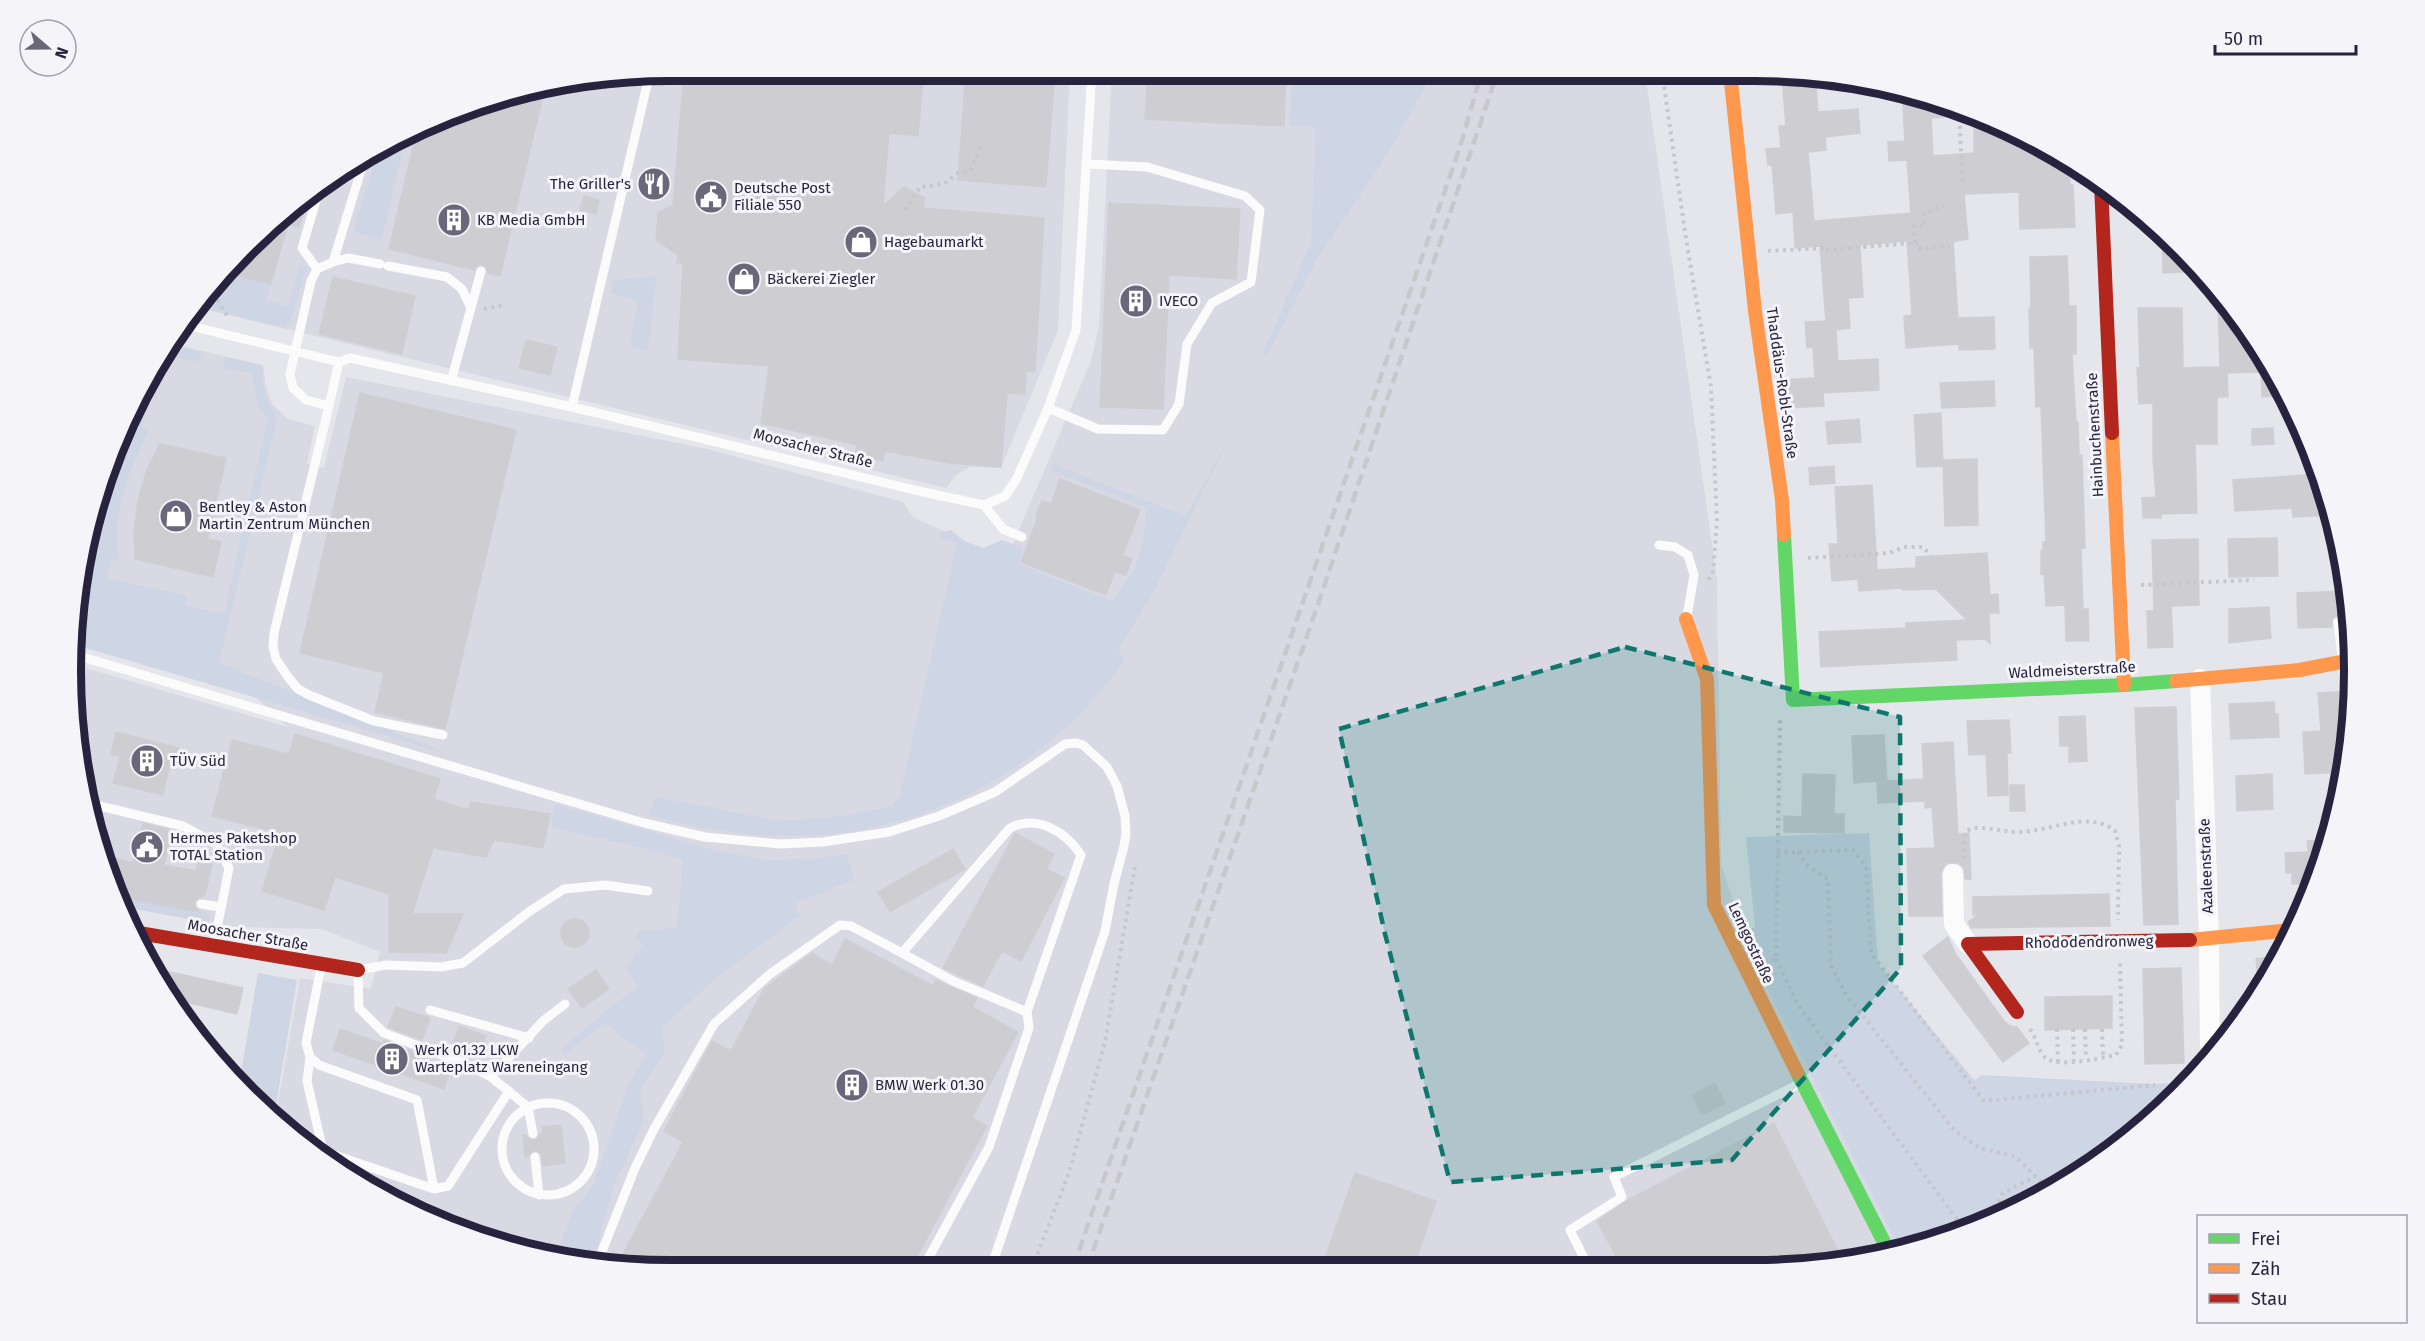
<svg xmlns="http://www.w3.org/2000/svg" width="2425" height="1341" font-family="'Fira Sans',sans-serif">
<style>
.built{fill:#d8d9e3}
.green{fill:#ced5e4}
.building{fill:#cdcdd2;stroke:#cecfd4;stroke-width:1.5}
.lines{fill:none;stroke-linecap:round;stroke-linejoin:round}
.path{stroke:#c6c6cd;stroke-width:4;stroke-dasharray:3 4.5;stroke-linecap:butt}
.lane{stroke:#fbfbfc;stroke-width:9}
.street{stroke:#fbfbfc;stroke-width:20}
.fast{stroke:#63d668;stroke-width:14}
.slow{stroke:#ff974d;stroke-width:14}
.jam{stroke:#b3261e;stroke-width:14}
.rail{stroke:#c8c7cc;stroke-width:4.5;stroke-dasharray:12 6;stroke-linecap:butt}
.marked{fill:#0f766e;fill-opacity:0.2;stroke:#0f766e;stroke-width:4.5;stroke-dasharray:12 8;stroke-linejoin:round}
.labels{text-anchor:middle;stroke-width:6;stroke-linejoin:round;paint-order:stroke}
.poi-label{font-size:15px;fill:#27233e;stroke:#f4f4f9;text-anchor:start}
.street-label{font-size:15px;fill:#27233e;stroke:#f4f4f9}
.rim{fill:none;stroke:#27233e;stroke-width:8}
</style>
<rect width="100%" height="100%" fill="#e5e6eb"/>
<path class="built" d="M670 71H1070L1058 330 1001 468 970 467 956 475 946 488 195 307 220 275 305 195 371 151 477 102 554 82Z
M1112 71H1292L1289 126 1315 127 1311 241 1262 354 1266 358 1316 262 1383 162 1435 71 1645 72 1717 580 1721 865 1758 970 1900 1250 1832 1265 632 1269 515 1250 371 1190 305 1146 275 1119 300 978 371 989 380 952 322 929 236 927 119 906 91 825 72 710V664L288 727 254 696 72 642 91 516 116 441 168 343 263 365 266 385 272 404 288 419 315 426 307 464 324 468 346 377 708 449 903 502 913 517 1006 560 1091 361 1099 326Z"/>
<path class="green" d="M1292 71H1435L1383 162 1316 262 1266 358 1262 354 1311 241 1315 127 1289 126Z
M406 135 382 238 380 240 355 232 354 228 380 146Z
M300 265 307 267 291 320 286 328 196 306 212 285 225 279 230 281 232 275 271 284 266 300 288 306Z
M656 277 648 351 630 346 638 301 611 293 612 280Z
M168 344 202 352 199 362 163 354Z
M225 357 260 365C264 372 262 377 263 385 266 401 275 406 276 423L219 663 449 754 72 644 76 628 73 627 91 516 116 441 158 363 142 426 148 432C127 473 113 513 118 560L111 559 107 578 187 596 185 605 224 614 268 418 257 405 252 373 223 368Z
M1231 434 1153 593 1118 649 1124 660C1093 705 1061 736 1015 767 900 843 779 852 649 815L655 797 780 821 843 816 892 806 902 792 901 790 957 543 940 539 942 532 951 530 964 541 983 548 1002 540 1023 548 1018 564 1112 601C1139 568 1144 550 1146 508L1050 470 1053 464 1186 516Z
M555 804 720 852 768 860 811 859 847 854 854 880 795 903 800 916 717 977 662 1028 665 1051 640 1092 644 1120 612 1190 593 1263 554 1256 499 1239 500 1234 557 1251 573 1211 593 1186 627 1087 646 1054 604 1023 565 1054 560 1050 608 1009 638 987 626 969 643 944 635 938 640 931 677 927 683 860 647 849 551 827Z
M1869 833 1878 964 1974 1080 1982 1075 2153 1084 2189 1082 2179 1095 2093 1165 2068 1172 2066 1180 1948 1239 1900 1250 1758 970 1744 931 1755 927 1746 837Z
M115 896 199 912 200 910 210 915 209 923 119 906Z
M258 973 297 980 274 1117 239 1084Z"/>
<path class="building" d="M684 71H924L918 136 889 133 883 206 904 187 925 198 923 208 1044 218 1035 372 1026 371 1025 394 1007 393 1001 467 949 463 885 451 883 461 855 456 857 445 761 423 769 366 678 359 683 263H677L678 255 656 240 658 213 673 205Z
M966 71H1055L1046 187 958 180Z
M1148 71H1286L1284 126 1145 119Z
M1807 74 1815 75 1818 112 1858 109 1860 133 1825 137 1826 150 1808 152 1814 221 1911 213 1907 160 1889 161 1888 142 1905 141 1902 90 1968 115 1931 118 1933 156 1974 153V129L2000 128 2054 151 2069 162 2070 185H2073L2075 227 2020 229 2019 192 1964 194 1968 239 1953 242 1958 318 1994 317 1995 349 1959 350V344L1906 348 1904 316 1912 315 1907 241 1860 245 1863 297 1848 298 1850 328 1836 330 1838 361 1878 359 1879 390 1823 393 1824 406 1785 408 1781 380 1815 378 1813 347 1807 348 1805 322 1826 321 1820 246 1795 248 1793 212 1776 214 1772 165H1768L1766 149 1781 148 1779 126H1786L1782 76Z
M513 93 523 95 524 100 529 104 533 103 536 99 542 100 500 276 488 273 486 267 482 264 477 266 474 270 389 249 417 130 477 102Z
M311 191 299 227 288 224 271 284 222 272Z
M584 196 599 200 596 214 580 210Z
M1109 203 1240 209 1236 279 1169 275 1163 409 1100 407Z
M2162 232 2167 238 2199 271 2163 273Z
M2067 256 2069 306H2076V354H2072L2076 422H2078L2079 455H2082L2085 548H2081L2083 609H2088L2089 641H2066L2065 605 2046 606 2044 573 2041 574V551H2043V542L2046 541 2041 406 2036 407 2034 348H2030L2029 308H2031L2030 257Z
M333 277 415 296 402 354 319 334Z
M2218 305H2230L2287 395 2262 397 2261 372 2227 373 2228 397H2217V444H2195L2197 513 2161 514V518H2143L2142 498 2156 497 2153 458V403L2139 404 2137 368H2140L2138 308H2182L2183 368 2201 367H2220Z
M526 340 557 347 550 375 519 368Z
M1994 381 1995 406 1942 408 1940 383Z
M360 393 516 430 445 729 375 712 384 673 300 653Z
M1941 413 1943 466 1917 467 1914 415Z
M1859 419 1861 442 1828 444 1826 422Z
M2273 428 2274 444 2252 445V429Z
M160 444 226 458 208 539 221 542 213 577 135 559 134 532 138 501 146 472Z
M1977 459 1978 525 1945 526 1943 460Z
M1834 466 1835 483 1810 485 1809 468Z
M2319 474 2334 515 2293 517 2292 508 2235 511 2233 480Z
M1060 479 1140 510 1123 555 1132 559 1126 575 1115 571 1106 595 1021 562 1038 517 1036 516 1042 501 1051 504Z
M1872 485 1877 570 1916 568V557L1987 553 1990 595 1998 594 1999 613H1989L1990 644 1985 639 1956 640 1957 660 1821 667 1819 632 1906 628V623L1967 620 1936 589 1902 590V588L1859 591 1858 579 1832 581 1829 544H1838L1835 487Z
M2277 538 2278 576 2229 577 2228 539Z
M2198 539 2199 605 2171 606 2173 647 2148 648 2147 611H2154L2152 540Z
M2347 591 2352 622H2345L2343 618 2338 615 2332 619V627L2298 628 2297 593Z
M2269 607 2271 638 2229 643V609Z
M2351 691V708H2340L2343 772 2305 774 2303 732 2321 731 2318 693Z
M2274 702 2275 714H2278L2279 737 2231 739 2229 704Z
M2176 707 2179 799H2175L2178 924 2144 925 2135 708Z
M2085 716 2087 761 2069 762V746H2060L2059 717Z
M2009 720 2011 753H2007L2008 795 1988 796 1986 754 1969 755 1967 721Z
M116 732 179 748 175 766 170 765 163 795 113 783 120 757 111 755Z
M295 734 440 779 434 799 468 810 471 802 550 814 543 848 494 840 486 857 433 848 412 914H463L446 953 389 952V894L335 877 324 910 262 891 280 833 212 816 232 740 289 754Z
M1884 735 1887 781 1924 779 1922 744 1953 742 1958 834 1969 833 1971 879H1965L1964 868 1958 863H1947L1943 868 1941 874 1942 916H1909L1907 849 1935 848 1932 807 1925 808V801L1878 803 1877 781 1854 783 1852 736Z
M1803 774 1835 775 1834 814H1844V833L1784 832V816L1802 817Z
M2272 774 2273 809 2237 811 2236 776Z
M2010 785H2024L2025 811H2010Z
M143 823 173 831 164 865 196 871 198 861 212 864 205 895 203 894 202 897 198 898 194 902 195 907 200 912 115 896 101 854 133 863Z
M1015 833 1054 854 1047 869 1064 878 1021 961 1002 951 983 986 943 968Z
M2328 840 2323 863 2313 884H2292V873H2286L2285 853 2308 852 2307 841Z
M953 849 965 869 890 912 878 892Z
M2109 894 2110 926 1971 928 1968 922 1978 915H1973V897Z
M561 933a14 14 0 1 1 28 0a14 14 0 1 1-28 0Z
M1948 937 1955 953 2004 1021 2010 1026 2017 1027 2029 1043 2003 1062 1923 956Z
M845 939 933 986 936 980 977 998 972 1007 1018 1032 972 1118 987 1126 911 1268 632 1269 616 1267 683 1142 664 1131 712 1041 731 1051 764 989 812 953 832 965Z
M2281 955 2274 970 2259 990 2256 959Z
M152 968 243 988 237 1014 169 998Z
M2181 968 2184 1063 2145 1064 2143 969Z
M596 970 609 989 582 1008 568 989Z
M2112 996V1028L2045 1030V997Z
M396 1007 430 1018 422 1040 388 1027Z
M459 1026 486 1036 481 1051 453 1042Z
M340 1029 383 1044 384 1040 418 1053 417 1056 451 1068 444 1089 333 1050Z
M1715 1083 1725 1104 1702 1115 1692 1095Z
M1774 1123 1844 1263 1832 1265 1621 1266 1597 1221 1628 1200Z
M561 1125 565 1163 543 1166 541 1154 535 1150 525 1158 523 1135 535 1140 540 1134H543L542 1127Z
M1355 1173 1436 1201 1414 1267H1322Z"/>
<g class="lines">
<path class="path" d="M1662 72 1686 239 1711 387 1717 522 1713 571 1708 581
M1959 111 1963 186
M905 210 920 187 944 184 958 173 970 171 981 145
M1915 243 1914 226 1925 225 1924 213 1944 206
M1768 251 1824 248V250L1915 243 1920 244V249L1950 246
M216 279 223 272
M210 287 229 319
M484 309 504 305
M1808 558 1890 553 1904 547H1923L1931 556
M2141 585 2254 580
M1798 852 1807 865 1828 879 1831 965 1846 995 1955 1131 1980 1148 2016 1157 2040 1181 2043 1191
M1777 853 1853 850 1866 866 1871 953 1984 1101 2155 1085
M1964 859V838L1966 831 1973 828C1989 827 2003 832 2019 832 2049 832 2089 809 2115 831L2119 846 2118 920
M1776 959 1798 1005 1965 1230
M1765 963 1776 959 1780 717
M2030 1029C2036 1037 2037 1047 2043 1055 2053 1070 2099 1058 2116 1055L2122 1045 2120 963
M2057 1029 2058 1064
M2073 1029 2074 1061
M2085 1029 2086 1059
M2102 1029 2103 1057
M1993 1216 2003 1193 2036 1176
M1032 1268 1069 1173 1105 1042 1135 866"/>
<path class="lane" d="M530 97 531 88
M366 154 333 262 317 269 311 281 290 374 293 388 306 400 329 406 274 633 273 647 276 659 288 677 298 689 309 695 374 721 443 735
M333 262 348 258 380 264
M388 266 447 277 462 289 471 308 451 381
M317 269 302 248 321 184
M471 308 481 271
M182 324 339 362 350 358 572 407 923 492 984 505 1005 496 1017 478 1048 408 1076 330 1092 71
M329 406 339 362
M572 407 650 72
M1048 408 1098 429 1163 430 1179 404 1187 344 1212 303 1251 282 1260 210 1245 196 1147 167 1087 164
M984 505 1003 529 1022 537
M1659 545 1675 547 1688 555 1694 575 1687 617
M2338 622 2342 658
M72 654 644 823 705 837 780 844 823 842 889 832 939 816 995 792 1065 744 1076 743 1083 745 1107 767 1117 786 1125 816 1126 833 1124 846 1114 884 1105 931 991 1268
M87 803 183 826 216 844 229 868 214 944
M96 840 105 842
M201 904 221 907
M321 967 306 1043 310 1057 319 1065 417 1100 434 1189
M430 1010 529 1038
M310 1057 307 1081 323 1151 434 1189 448 1186 509 1091
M491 1077 543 1021 565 1004
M502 1149a46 46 0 1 1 92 0a46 46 0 1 1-92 0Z
M533 1134 528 1107 491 1077 466 1064 384 1033 359 1008 358 970 386 965 441 967 463 963 530 911 564 889 605 885 648 891
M535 1157 539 1195
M597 1264 635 1168 654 1129 714 1024 770 974 840 925 851 926 902 953
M1588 1266 1570 1230 1622 1197 1614 1177 1801 1083
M923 1268 989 1147 1029 1028 1027 1012 1081 855C1066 832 1037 814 1010 828L902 953 953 981 1027 1012"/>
<path class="street" d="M2200 679 2209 940 2210 1054
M1953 874 1954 924 1968 944"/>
<path class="fast" d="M1784 535 1793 700 2124 685 2176 681
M1797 1072 1889 1252"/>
<path class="slow" d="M1730 72 1755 311 1782 500 1784 535
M2112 433 2124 685
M1686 619 1707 679 1714 905 1797 1072
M2176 681 2299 670 2352 660
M2190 940 2292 930"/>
<path class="jam" d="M2101 184 2112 433
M133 932 358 970
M2017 1012 1968 944 2190 940"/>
<path class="rail" d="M1073 1268 1460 147 1482 71
M1087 1268 1316 610 1498 71"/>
</g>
<path class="marked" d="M1625 647 1900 717 1901 968 1732 1160 1450 1182 1385 934 1339 729Z"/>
<defs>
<symbol id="restaurant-disc" viewBox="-11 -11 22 22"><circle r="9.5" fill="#6a677b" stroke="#f4f4f9"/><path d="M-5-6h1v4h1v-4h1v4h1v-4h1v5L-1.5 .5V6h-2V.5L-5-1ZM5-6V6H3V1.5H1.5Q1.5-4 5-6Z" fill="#fff"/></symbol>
<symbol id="civic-disc" viewBox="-11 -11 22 22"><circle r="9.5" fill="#6a677b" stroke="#f4f4f9"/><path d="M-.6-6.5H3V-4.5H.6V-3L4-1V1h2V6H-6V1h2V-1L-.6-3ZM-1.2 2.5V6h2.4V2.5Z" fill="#fff"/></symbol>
<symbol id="building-disc" viewBox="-11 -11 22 22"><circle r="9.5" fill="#6a677b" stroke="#f4f4f9"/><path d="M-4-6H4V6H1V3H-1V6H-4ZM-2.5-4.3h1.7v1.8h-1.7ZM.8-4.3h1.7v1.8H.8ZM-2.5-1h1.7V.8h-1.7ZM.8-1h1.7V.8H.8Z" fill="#fff"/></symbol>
<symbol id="shop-disc" viewBox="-11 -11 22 22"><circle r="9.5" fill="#6a677b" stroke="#f4f4f9"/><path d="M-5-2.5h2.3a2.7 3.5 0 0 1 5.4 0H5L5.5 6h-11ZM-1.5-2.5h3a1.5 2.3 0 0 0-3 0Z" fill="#fff"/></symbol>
</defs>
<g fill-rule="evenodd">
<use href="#restaurant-disc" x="635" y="165" width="38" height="38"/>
<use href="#civic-disc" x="692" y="178" width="38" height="38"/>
<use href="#building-disc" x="435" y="201" width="38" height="38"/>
<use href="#shop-disc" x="842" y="223" width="38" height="38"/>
<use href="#shop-disc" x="725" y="260" width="38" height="38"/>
<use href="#building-disc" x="1117" y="282" width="38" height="38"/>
<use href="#shop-disc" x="157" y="497" width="38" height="38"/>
<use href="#building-disc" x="128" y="742" width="38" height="38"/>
<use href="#civic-disc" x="128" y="828" width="38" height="38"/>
<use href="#building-disc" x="373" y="1040" width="38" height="38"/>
<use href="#building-disc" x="833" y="1066" width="38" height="38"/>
</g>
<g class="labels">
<g class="poi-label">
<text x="631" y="189" text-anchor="end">The Griller's</text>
<text x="734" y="193">Deutsche Post<tspan x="734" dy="17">Filiale 550</tspan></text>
<text x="477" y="225">KB Media GmbH</text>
<text x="884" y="247">Hagebaumarkt</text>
<text x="767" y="284">Bäckerei Ziegler</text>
<text x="1159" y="306">IVECO</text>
<text x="199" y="512">Bentley &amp; Aston<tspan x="199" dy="17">Martin Zentrum München</tspan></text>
<text x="170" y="766">TÜV Süd</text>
<text x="170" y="843">Hermes Paketshop<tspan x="170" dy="17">TOTAL Station</tspan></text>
<text x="415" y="1055">Werk 01.32 LKW<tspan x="415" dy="17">Warteplatz Wareneingang</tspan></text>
<text x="875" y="1090">BMW Werk 01.30</text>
</g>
<g class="street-label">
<text transform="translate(1782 383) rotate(82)" y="5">Thaddäus-Robl-Straße</text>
<text transform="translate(2095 435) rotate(-93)" y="5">Hainbuchenstraße</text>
<text transform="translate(813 448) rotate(14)" y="5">Moosacher Straße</text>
<text transform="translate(2072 670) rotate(-3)" y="5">Waldmeisterstraße</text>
<text transform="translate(2206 866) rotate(-92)" y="5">Azaleenstraße</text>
<text transform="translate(248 935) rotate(10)" y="5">Moosacher Straße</text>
<text transform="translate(2089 942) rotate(-1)" y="5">Rhododendronweg</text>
<text transform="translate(1751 943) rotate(65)" y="5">Lemgostraße</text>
</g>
</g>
<path d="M0 0H2425V1341H0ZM670 81H1755A589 589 0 0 1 2344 670V671A589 589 0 0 1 1755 1260H670A589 589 0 0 1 81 671V670A589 589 0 0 1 670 81Z" fill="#f4f4f9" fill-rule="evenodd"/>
<path class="rim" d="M670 81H1755A589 589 0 0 1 2344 670V671A589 589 0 0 1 1755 1260H670A589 589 0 0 1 81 671V670A589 589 0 0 1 670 81Z"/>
<rect x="2197" y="1215" width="210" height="108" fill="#f4f4f9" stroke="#a2a0ae" stroke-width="1.5"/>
<rect x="2209" y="1234" width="30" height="9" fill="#63d668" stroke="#a2a0ae" stroke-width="1.5"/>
<text x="2251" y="1245" font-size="18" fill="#27233e">Frei</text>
<rect x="2209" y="1264" width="30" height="9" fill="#ff974d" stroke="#a2a0ae" stroke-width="1.5"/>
<text x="2251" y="1275" font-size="18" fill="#27233e">Zäh</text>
<rect x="2209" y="1294" width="30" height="9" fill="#b3261e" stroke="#a2a0ae" stroke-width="1.5"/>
<text x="2251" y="1305" font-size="18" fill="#27233e">Stau</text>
<g transform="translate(48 48) rotate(110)"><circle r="28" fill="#f4f4f9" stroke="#a2a0ae" stroke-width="1.5"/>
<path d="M0-4.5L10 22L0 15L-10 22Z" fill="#6a677b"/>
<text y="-9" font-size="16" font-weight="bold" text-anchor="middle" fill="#27233e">N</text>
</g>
<path d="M2215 45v9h141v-9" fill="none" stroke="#27233e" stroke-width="3"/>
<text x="2224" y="45" font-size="18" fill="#27233e" stroke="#f4f4f9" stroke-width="4.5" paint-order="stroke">50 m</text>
</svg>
